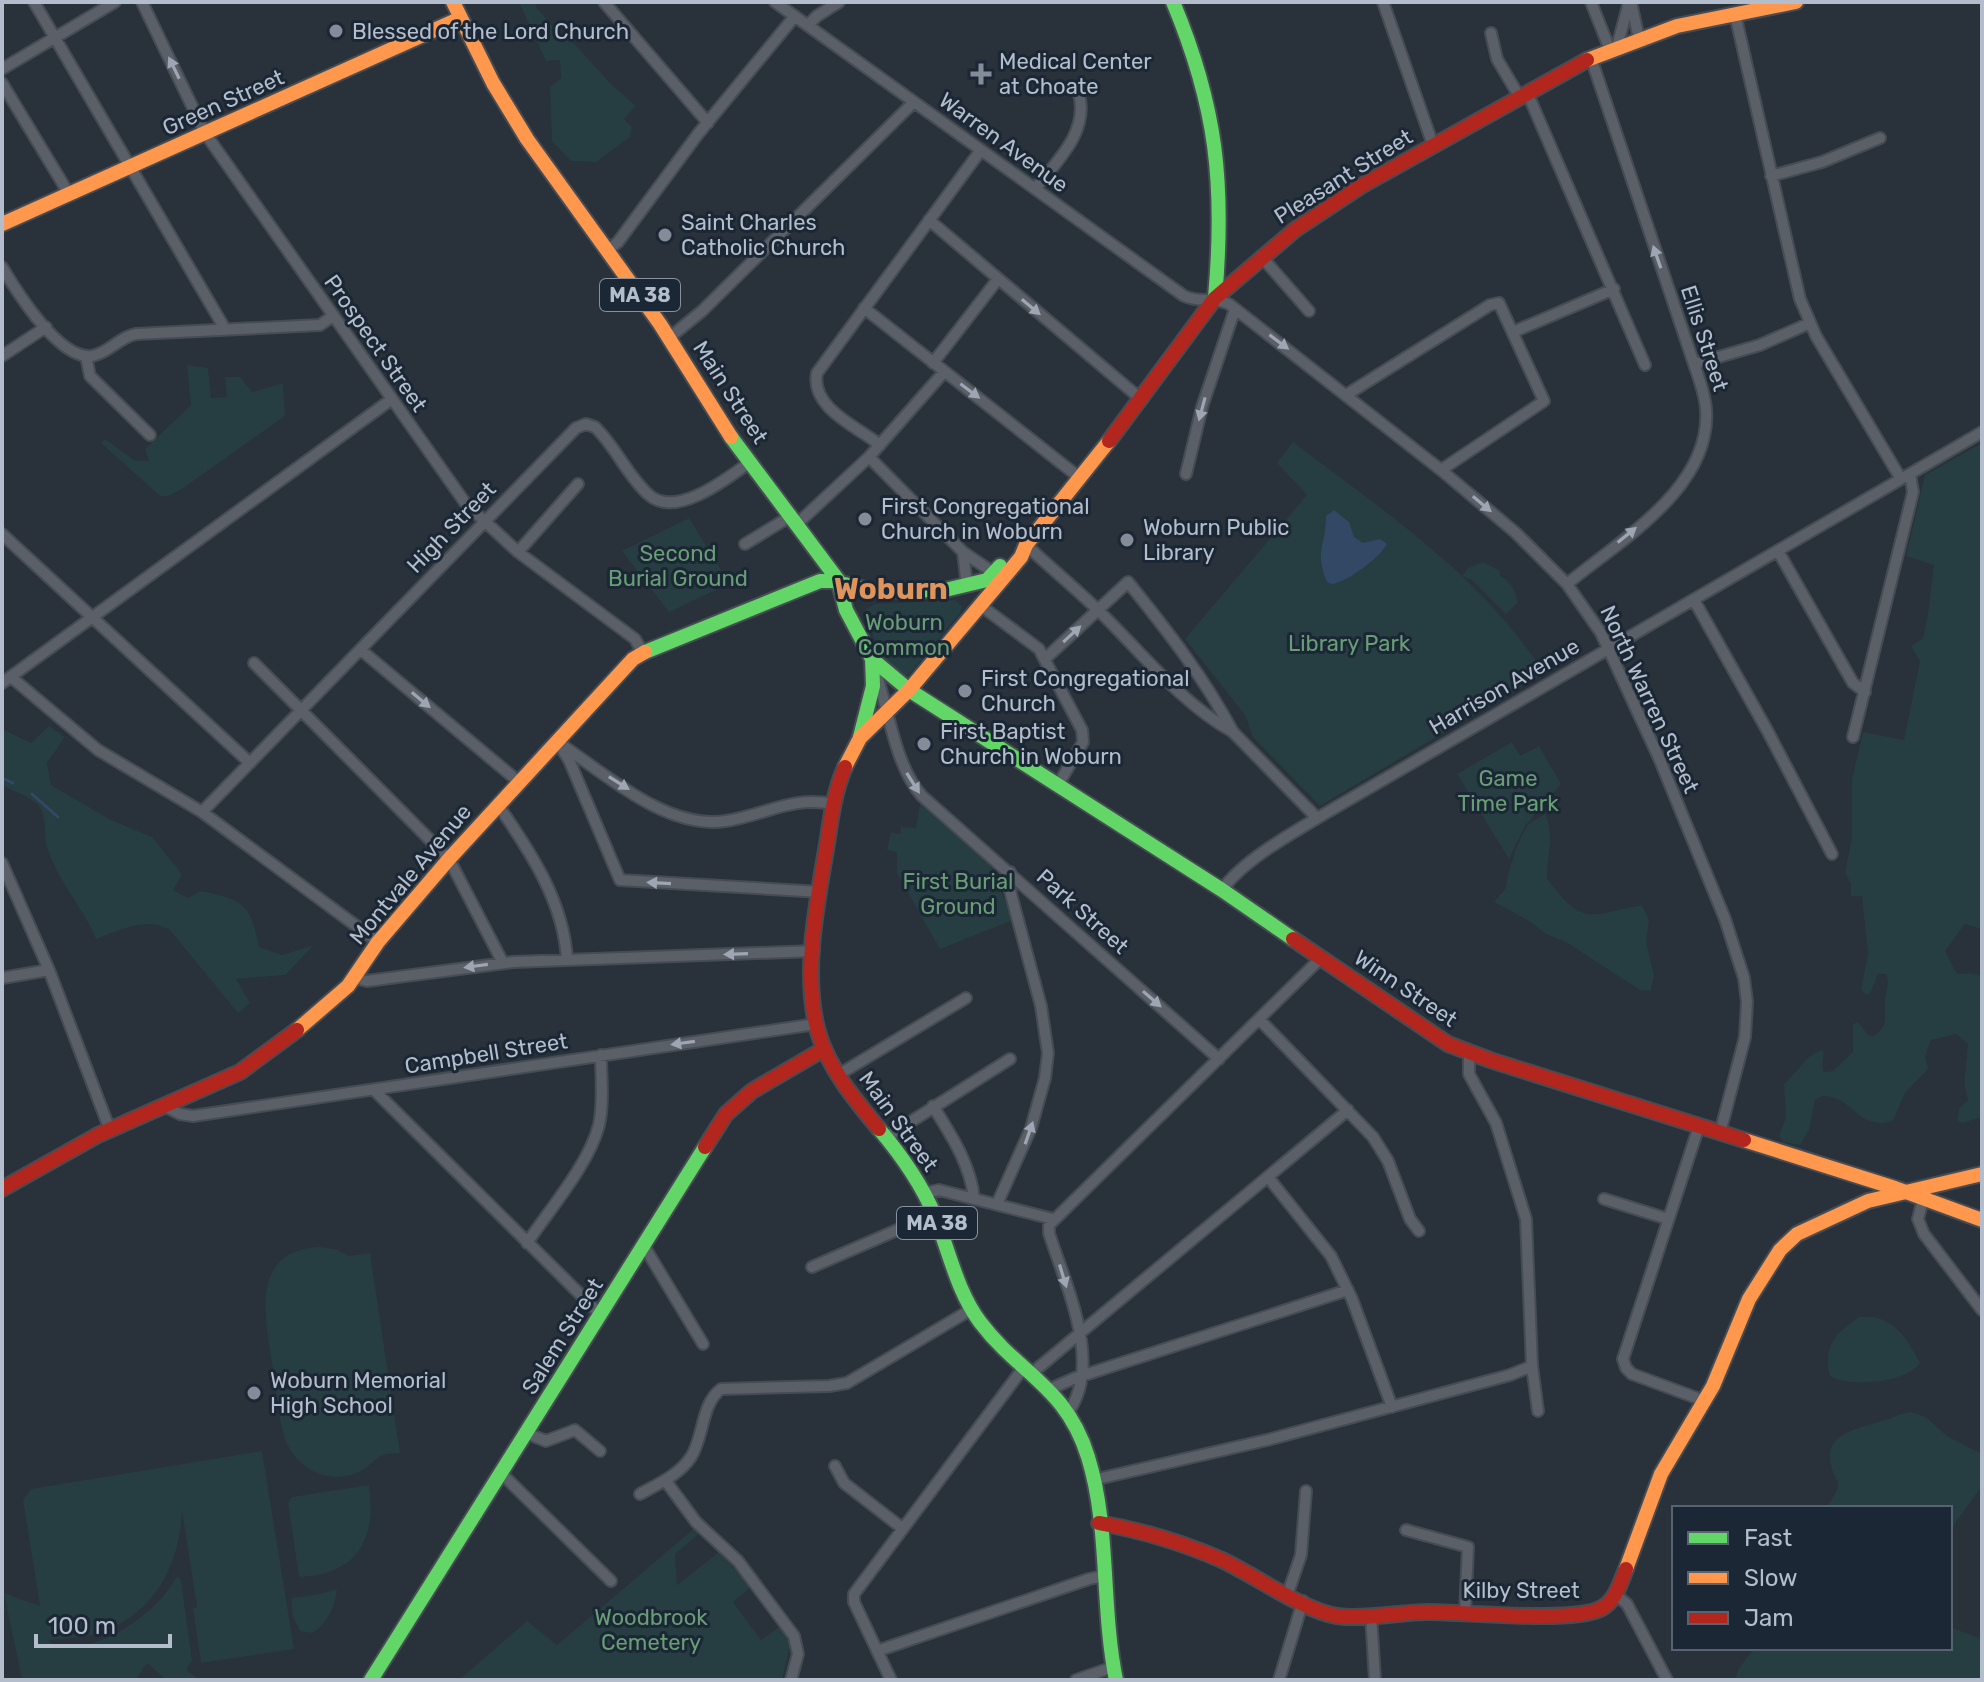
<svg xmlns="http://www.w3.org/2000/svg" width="1984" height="1682" font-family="Rubik,sans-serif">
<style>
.green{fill:#263d41}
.water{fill:#334865}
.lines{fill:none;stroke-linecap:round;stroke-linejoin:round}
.stream{stroke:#334865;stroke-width:3}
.street-casing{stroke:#464c53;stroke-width:14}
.fast-casing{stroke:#464c53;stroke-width:18}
.slow-casing{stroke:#464c53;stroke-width:18}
.jam-casing{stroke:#464c53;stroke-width:18}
.street{stroke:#5a5f68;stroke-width:10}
.fast{stroke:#63d668;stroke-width:14}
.slow{stroke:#ff974d;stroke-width:14}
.jam{stroke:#b3261e;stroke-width:14}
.oneway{fill:#9da6b2}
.poi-dot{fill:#838c98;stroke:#1c2736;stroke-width:3}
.labels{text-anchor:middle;stroke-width:6;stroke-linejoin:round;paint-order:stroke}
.shield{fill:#1c2736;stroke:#86909e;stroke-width:2}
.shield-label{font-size:20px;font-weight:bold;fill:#b3bdcb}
.poi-label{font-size:22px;fill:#b3bdcb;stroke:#1c2736;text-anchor:start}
.street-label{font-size:22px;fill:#b3bdcb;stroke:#1c2736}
.park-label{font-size:22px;fill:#689e75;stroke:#1c2736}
.district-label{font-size:30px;font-weight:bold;fill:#de945b;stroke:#1c2736}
</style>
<rect width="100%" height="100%" fill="#29313a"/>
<path class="green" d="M519 2H536V7L563 39 571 40 610 83 636 106 624 119 632 127 630 137 596 162 571 161 552 141 550 87 561 78 560 60 546 61Z
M187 365 208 368 211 398 227 397 225 377H240L252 392 283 383 285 416 182 489 168 496H160L101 443 105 439 134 460 149 461 145 449 191 405Z
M1293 442C1384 511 1482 576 1544 673L1320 806 1253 737 1245 715 1185 639 1307 495 1277 463Z
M1982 443V929L1965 924 1945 951 1957 974 1971 973 1982 976V1117L1963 1123 1957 1121 1959 1109 1968 1100 1964 1084 1968 1044 1956 1034 1931 1040 1925 1056 1928 1069 1905 1093 1893 1121C1858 1132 1853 1096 1823 1096L1815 1100 1809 1130 1800 1145 1783 1142 1779 1136 1786 1117 1784 1084C1798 1073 1805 1054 1823 1050 1825 1058 1820 1065 1824 1072L1833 1071 1853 1052V1024L1858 1022 1868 1035 1874 1036C1891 1023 1883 1015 1885 1000 1886 990 1890 985 1886 974H1878L1870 994H1864L1861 989 1868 954 1862 896H1851V884L1845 872 1852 837V779L1863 732 1904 740 1920 661 1911 646 1923 638 1928 614 1934 565 1906 556 1925 475Z
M689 518 728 581 716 587V590L669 612 622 551Z
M1483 562 1500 571V576C1511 581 1515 591 1518 602L1506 614 1472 580 1462 576 1468 568Z
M955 600 962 606 960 613 912 671 907 676C885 672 868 629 866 609L875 604Z
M49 726 65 737 47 763 51 785 111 820 152 837 182 874 173 890 188 898 200 891C243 899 251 904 259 947L282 955 314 945 285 975 236 979 250 1003 238 1013 169 929C144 917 121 930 96 939 83 907 59 883 48 850 42 834 49 815 36 803 27 795 12 791 2 785V729L31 743Z
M1512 742 1520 756 1539 746 1561 784 1525 826 1509 859 1457 774Z
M920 804 989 862 1013 920 940 949 897 873V852L887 850 891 832 900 834 901 827 916 828Z
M1545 814C1555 831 1547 859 1547 878 1583 928 1590 915 1642 905L1649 920 1646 942 1654 975 1651 991 1640 990 1566 942 1546 934 1529 921 1494 902 1506 888C1507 873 1519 836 1528 825 1533 820 1539 818 1545 814Z
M320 1247 335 1249 349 1256 370 1253 400 1453C394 1454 385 1453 381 1456 374 1459 368 1468 361 1471 331 1486 299 1471 286 1442 278 1419 277 1393 273 1369 266 1321 247 1250 320 1247Z
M1859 1317C1891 1313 1907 1337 1920 1363 1907 1383 1849 1388 1830 1376 1822 1346 1836 1333 1859 1317Z
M1911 1412 1926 1417 1947 1436 1982 1454V1486L1950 1530V1508H1825C1850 1478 1831 1484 1830 1457 1828 1432 1864 1427 1882 1421 1893 1418 1900 1413 1911 1412Z
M262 1451 294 1649 201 1663 193 1608 197 1607 182 1511C180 1566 153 1617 96 1634 80 1639 63 1638 47 1641 90 1663 158 1613 177 1576L181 1580 192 1661 186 1670 200 1680H166L147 1663 136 1680H22L4 1593 40 1606 23 1500 31 1489Z
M369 1485C377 1540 357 1575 299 1577L288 1503 292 1497Z
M696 1527 701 1532 675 1554 677 1585 719 1552 751 1587 733 1602 761 1640 780 1627 791 1642 782 1680H459L527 1621 557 1645Z
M337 1589C336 1605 327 1625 312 1633L300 1631 293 1617 291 1598 320 1594Z
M1950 1627 1982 1639V1680H1735L1739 1668 1755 1648H1950Z"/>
<path class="water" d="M1334 510 1349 522 1354 537 1363 543 1380 539 1387 544C1379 558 1349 581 1332 584L1327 582C1314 549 1326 547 1326 516Z"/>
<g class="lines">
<path class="stream" d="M2 778 13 783
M32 794 58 817"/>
<defs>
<path id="street" d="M34 2 225 329
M142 2 205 133 466 504 518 552 635 639 643 653
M604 2 708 123
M775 2 1184 296C1199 303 1214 297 1229 304L1441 470 1516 533 1567 584 1601 633 1659 758 1725 919 1744 978 1747 1002 1745 1037 1720 1133
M1383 2 1433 145
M1591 2 1610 50
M1631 2 1639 39
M1735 14 1800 299 1816 336 1901 479
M808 25 817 16 839 2
M1491 33 1497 59 1519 96
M1617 47 1629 2
M2 69 115 2
M2 83 69 194
M1527 92 1645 365
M1771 176 1822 162 1880 138
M1035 189C1057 161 1089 132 1079 94
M929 220 1142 400
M607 251 618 242 698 134 795 16
M1261 256 1309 311
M2 267C17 292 59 360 92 356 109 353 119 337 136 334L320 325 333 316
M864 308 1080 478
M1513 332 1614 289
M669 338 702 311 914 102
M2 356 46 327
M86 356 90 376 150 435
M933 363 998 279
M1694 364 1760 345 1810 323
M1346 395 1490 305 1499 303 1544 401 1441 470
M880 445C858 427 810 408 817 373L981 150
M869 457 963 552 967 586
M1186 474 1202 407 1235 309
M797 524 869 457 944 372
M2 534 250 763
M745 544 791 516
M1026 545C1050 567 1076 589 1100 612 1142 653 1181 703 1233 732 1205 679 1166 629 1128 582 1101 607 1073 633 1046 658
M1778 551 1853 683 1865 692
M518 552 578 484
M963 552 994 573
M1567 584C1620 540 1712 488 1706 409 1705 395 1700 381 1695 367L1591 58
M1694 600 1767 730 1832 854
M980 605 1039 649 1082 730 1083 742 1058 785
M361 650 519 782
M254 663 449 859 503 963
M877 676C889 713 896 767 922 796L1219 1059
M11 677 98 750 202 812 378 942
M2 683 392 399
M1233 732 1317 818
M1853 737 1913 492 1910 474
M557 741 569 760 620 880 821 892
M562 745C608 776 667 830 726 821 765 815 791 796 833 804
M498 805C530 851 564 902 567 960
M202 812 576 428 586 424 595 427C616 447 628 477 649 495 676 519 728 478 750 462
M2 863 49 970
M1222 890C1243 860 1294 832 1326 813L1982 432
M2 978 49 970 110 1130
M354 978 367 981 513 962 814 951
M1259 1019 1373 1137 1388 1161 1410 1219 1419 1231
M1469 1052V1074L1496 1123 1526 1219 1532 1366 1538 1411
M838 1075 966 998
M374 1090 601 1315
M164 1106 180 1114 193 1116 816 1024
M933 1106C951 1135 971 1165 974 1199
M1699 1126 1623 1359 1626 1368 1632 1374 1705 1401
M885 1138 1010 1059
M1268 1177 1331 1256 1352 1299 1392 1407
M924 1193 939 1190 1053 1219
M1604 1199 1668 1219
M1923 1199 1918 1219 1924 1234 1982 1310
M997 1204 1031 1128 1045 1078 1048 1053 1041 1006 1008 883 1010 872
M527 1243C550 1209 589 1164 599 1125 604 1102 601 1078 601 1055
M644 1246 703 1344
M812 1267 934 1214
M1032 1373 1348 1110
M1050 1389 1075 1378 1348 1290
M1069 1411C1103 1362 1065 1284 1049 1233V1225L1321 958
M526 1433 546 1441 575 1430 600 1451
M835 1466 844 1483 902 1528
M501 1473 611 1581
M665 1480 696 1522 738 1561 794 1636 798 1654 791 1680
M1093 1480 1271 1439 1510 1375 1532 1366
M640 1494C658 1484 679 1475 691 1457 704 1437 701 1404 721 1389L829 1386 847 1383 972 1309
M1406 1530 1468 1547 1465 1613
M1288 1593 1301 1555 1306 1491
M1615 1594 1627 1604 1667 1680
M1371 1615 1375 1680
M877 1651 1089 1579 1103 1576
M891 1680 854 1602V1594L1024 1367
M1076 1680 1113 1667
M1279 1680 1303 1601"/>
<path id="fast" d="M1173 2C1217 107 1225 185 1215 298
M731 437 838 580 846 610 872 659 873 686 860 737
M645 652 820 581H832L873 591 945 590 987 580 1000 566
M872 659 909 690 1222 890 1293 939
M879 1129C902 1156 921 1183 935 1216 949 1251 957 1291 980 1322 1020 1375 1066 1386 1088 1457 1110 1527 1101 1607 1116 1680
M371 1680 705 1147"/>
<path id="slow" d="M453 2 493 83 527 139 660 324 731 437
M1587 60 1677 26 1796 2
M2 224 461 18
M845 767 860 738 909 690 1021 557 1026 545 1109 441
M297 1030 348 986 378 942 449 859 633 659 645 652
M1744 1140 1895 1188 1982 1220
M1626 1569 1661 1474 1713 1386 1749 1299 1780 1250 1797 1234 1868 1201 1982 1174"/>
<path id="jam" d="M1109 441 1215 298 1296 229 1361 186 1587 60
M845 767C834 792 831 818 827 844 817 903 802 973 818 1032 829 1069 855 1100 879 1129
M1293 939 1448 1044 1490 1060 1744 1140
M705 1147 726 1114 752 1091 824 1049
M2 1189 98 1135 240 1072 297 1030
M1099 1523C1140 1530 1183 1543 1222 1560 1254 1575 1304 1611 1337 1616 1365 1620 1400 1612 1429 1612 1467 1612 1570 1623 1600 1609 1615 1602 1620 1584 1626 1569"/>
</defs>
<use href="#street" class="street-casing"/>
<use href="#fast" class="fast-casing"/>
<use href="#slow" class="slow-casing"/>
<use href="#jam" class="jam-casing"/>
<use href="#street" class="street"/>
<use href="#fast" class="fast"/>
<use href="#slow" class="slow"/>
<use href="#jam" class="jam"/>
</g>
<defs><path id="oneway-solid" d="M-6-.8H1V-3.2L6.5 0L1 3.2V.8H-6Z" transform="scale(2)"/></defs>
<g class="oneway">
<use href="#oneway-solid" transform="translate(174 68) rotate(-116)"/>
<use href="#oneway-solid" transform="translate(1657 257) rotate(-109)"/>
<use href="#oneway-solid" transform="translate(1031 307) rotate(40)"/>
<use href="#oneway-solid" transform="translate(1279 342) rotate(37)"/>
<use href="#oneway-solid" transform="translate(970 391) rotate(37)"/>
<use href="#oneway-solid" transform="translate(1202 409) rotate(105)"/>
<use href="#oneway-solid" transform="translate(1482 504) rotate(40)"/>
<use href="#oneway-solid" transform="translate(1627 535) rotate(-39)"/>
<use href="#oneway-solid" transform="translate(1072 634) rotate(-43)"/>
<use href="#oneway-solid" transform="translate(421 700) rotate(40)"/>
<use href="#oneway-solid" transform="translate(619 783) rotate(32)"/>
<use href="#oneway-solid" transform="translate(913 783) rotate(58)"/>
<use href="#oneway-solid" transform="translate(659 883) rotate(-177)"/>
<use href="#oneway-solid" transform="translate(736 954) rotate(178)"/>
<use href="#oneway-solid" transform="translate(476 966) rotate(172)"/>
<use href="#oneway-solid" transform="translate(1152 999) rotate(41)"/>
<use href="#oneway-solid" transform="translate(683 1043) rotate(172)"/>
<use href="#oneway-solid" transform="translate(1029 1133) rotate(-71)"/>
<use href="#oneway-solid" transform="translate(1063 1276) rotate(73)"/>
</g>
<g class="poi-dot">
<circle cx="336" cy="31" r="8"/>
<path d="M977 62h8v8h8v8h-8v8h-8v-8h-8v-8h8z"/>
<circle cx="665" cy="235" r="8"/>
<circle cx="865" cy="519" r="8"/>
<circle cx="1127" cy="540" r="8"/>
<circle cx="965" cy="691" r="8"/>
<circle cx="924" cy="744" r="8"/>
<circle cx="254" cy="1393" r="8"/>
</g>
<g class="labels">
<g class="shield">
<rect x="600" y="279" width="80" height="32" rx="6"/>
<rect x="897" y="1207" width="80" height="32" rx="6"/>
</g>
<g class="shield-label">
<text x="640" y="302">MA 38</text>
<text x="937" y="1230">MA 38</text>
</g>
<g class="poi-label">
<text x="352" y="39">Blessed of the Lord Church</text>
<text x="999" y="69">Medical Center<tspan x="999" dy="25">at Choate</tspan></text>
<text x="681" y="230">Saint Charles<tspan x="681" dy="25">Catholic Church</tspan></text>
<text x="881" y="514">First Congregational<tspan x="881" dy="25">Church in Woburn</tspan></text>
<text x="1143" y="535">Woburn Public<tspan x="1143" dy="25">Library</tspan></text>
<text x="981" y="686">First Congregational<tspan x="981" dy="25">Church</tspan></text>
<text x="940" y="739">First Baptist<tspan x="940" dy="25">Church in Woburn</tspan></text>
<text x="270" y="1388">Woburn Memorial<tspan x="270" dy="25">High School</tspan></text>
</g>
<g class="street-label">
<text transform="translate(223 102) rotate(-24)" y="8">Green Street</text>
<text transform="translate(1004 142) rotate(36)" y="8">Warren Avenue</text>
<text transform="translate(1343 176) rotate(-32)" y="8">Pleasant Street</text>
<text transform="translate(1705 338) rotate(72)" y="8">Ellis Street</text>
<text transform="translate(376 343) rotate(55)" y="8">Prospect Street</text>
<text transform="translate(731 392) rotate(57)" y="8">Main Street</text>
<text transform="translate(451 527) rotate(-46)" y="8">High Street</text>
<text transform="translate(1504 686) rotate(-30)" y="8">Harrison Avenue</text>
<text transform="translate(1650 699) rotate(65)" y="8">North Warren Street</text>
<text transform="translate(410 874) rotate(-50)" y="8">Montvale Avenue</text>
<text transform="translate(1083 911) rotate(42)" y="8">Park Street</text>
<text transform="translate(1406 988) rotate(34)" y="8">Winn Street</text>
<text transform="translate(486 1053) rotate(-9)" y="8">Campbell Street</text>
<text transform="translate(899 1121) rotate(54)" y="8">Main Street</text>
<text transform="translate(562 1336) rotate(-58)" y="8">Salem Street</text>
<text x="1521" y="1598">Kilby Street</text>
</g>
<g class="park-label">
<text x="678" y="561">Second<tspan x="678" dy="25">Burial Ground</tspan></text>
<text x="904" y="630">Woburn<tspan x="904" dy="25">Common</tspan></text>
<text x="1349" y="651">Library Park</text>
<text x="1508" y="786">Game<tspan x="1508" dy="25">Time Park</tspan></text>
<text x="958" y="889">First Burial<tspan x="958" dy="25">Ground</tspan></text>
<text x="651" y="1625">Woodbrook<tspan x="651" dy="25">Cemetery</tspan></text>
</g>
<g class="district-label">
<text x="891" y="599">Woburn</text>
</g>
</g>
<rect width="1984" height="1682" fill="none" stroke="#b3bdcb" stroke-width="8"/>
<rect x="1672" y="1506" width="280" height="144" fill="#1c2736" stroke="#586372" stroke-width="2"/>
<rect x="1688" y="1532" width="40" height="12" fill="#63d668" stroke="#586372" stroke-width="2"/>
<text x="1744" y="1546" font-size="24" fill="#b3bdcb">Fast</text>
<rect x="1688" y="1572" width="40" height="12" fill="#ff974d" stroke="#586372" stroke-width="2"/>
<text x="1744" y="1586" font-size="24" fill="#b3bdcb">Slow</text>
<rect x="1688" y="1612" width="40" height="12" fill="#b3261e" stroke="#586372" stroke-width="2"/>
<text x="1744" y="1626" font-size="24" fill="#b3bdcb">Jam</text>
<path d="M36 1634v12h134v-12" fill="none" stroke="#b3bdcb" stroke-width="4"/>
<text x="48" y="1634" font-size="24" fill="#b3bdcb" stroke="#1c2736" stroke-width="6" paint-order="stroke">100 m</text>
</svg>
